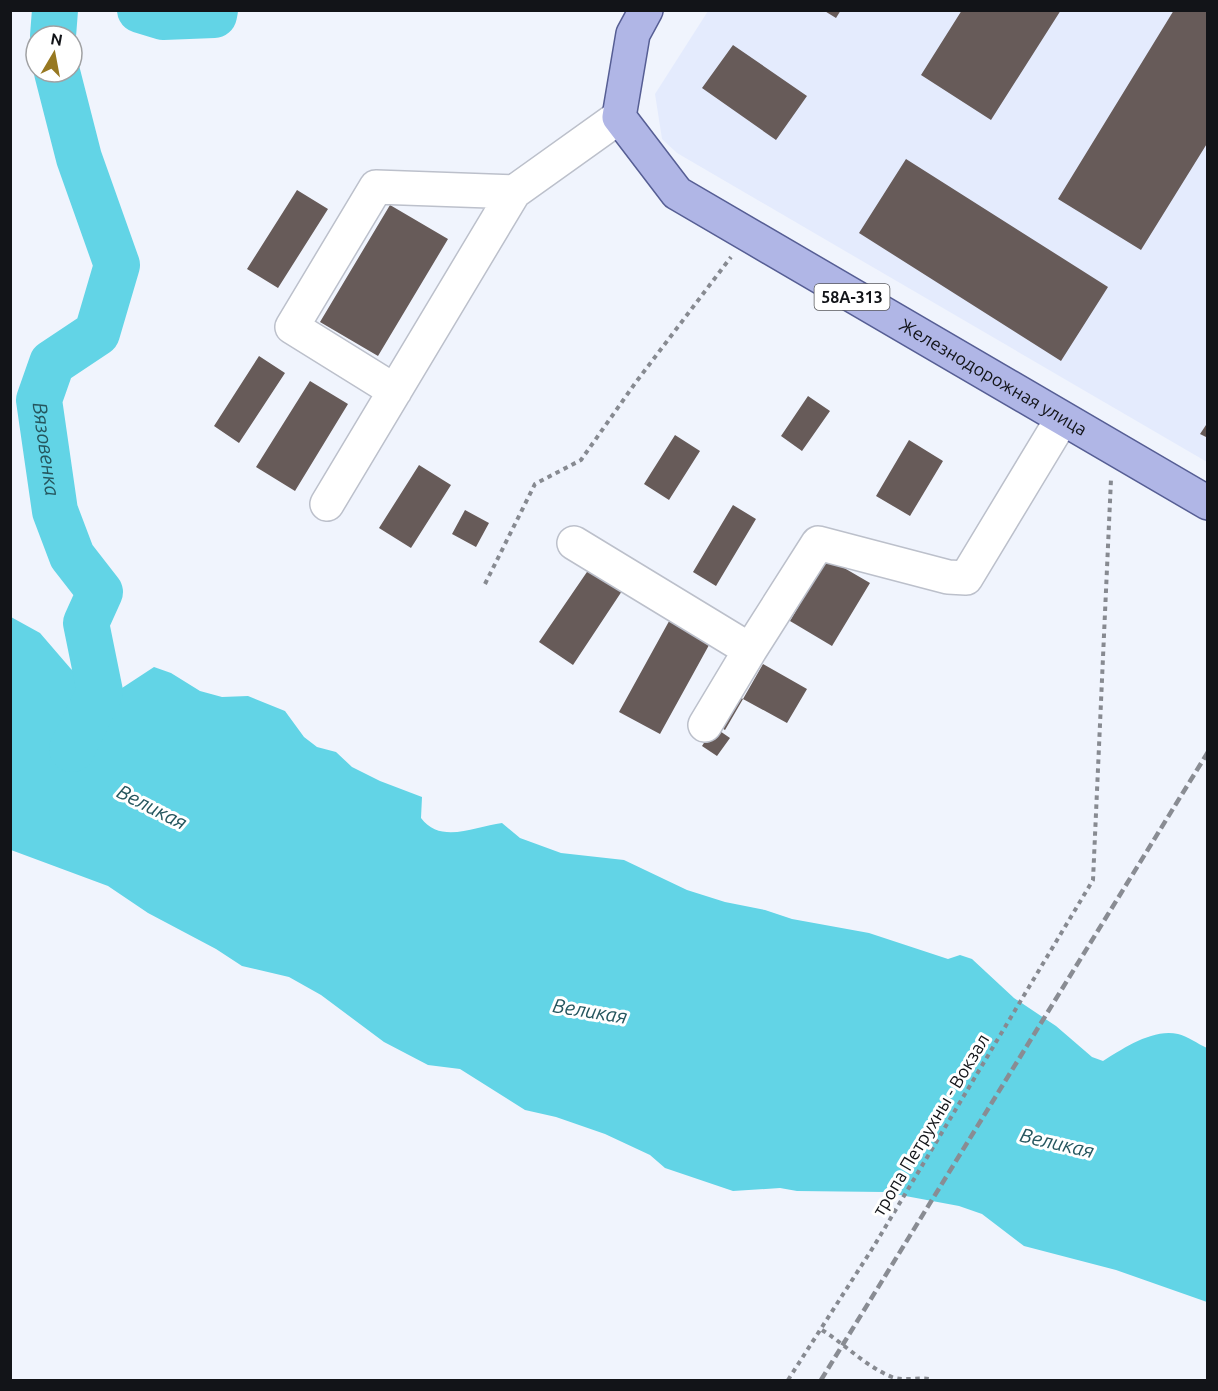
<svg xmlns="http://www.w3.org/2000/svg" width="1218" height="1391" font-family="Ubuntu,sans-serif">
<style>
.built{fill:#e4ebfd}
.water{fill:#62d4e6}
.lines{fill:none;stroke-linecap:round;stroke-linejoin:round}
.river{stroke:#62d4e6;stroke-width:46}
.building{fill:#675b59}
.minor-casing{stroke:#bcc0cb;stroke-width:36}
.major-casing{stroke:#565e94;stroke-width:36}
.path{stroke:#878a91;stroke-width:4;stroke-dasharray:4.5 4.5;stroke-linecap:butt}
.minor{stroke:#fff;stroke-width:33}
.major{stroke:#b0b6e6;stroke-width:33}
.rail{stroke:#898c93;stroke-width:4.5;stroke-dasharray:9 4.5;stroke-linecap:butt}
.labels{text-anchor:middle;stroke-width:6;stroke-linejoin:round;paint-order:stroke}
.shield{fill:#fff;stroke:#595a5d;stroke-width:1.5}
.shield-label{font-size:16px;font-weight:bold;fill:#121418}
.street-label{font-size:18px;fill:#121418;stroke:#fff}
.water-label{font-size:20px;font-style:italic;fill:#25565e;stroke:#fff}
</style>
<rect width="100%" height="100%" fill="#f0f4fd"/>
<path class="built" d="M708 11H1207V462L677 153 662 139 655 94Z"/>
<path class="water" d="M11 617 40 633 71 669 100 692 122 688 154 667 171 673 200 691 222 697 248 696 285 711 304 737 317 747 336 752 352 767 380 781 422 797 421 818C441 845 476 826 502 823L520 838 561 853 624 860 687 890 725 902 765 910 792 919 869 933 948 959 960 955 972 959 1014 998 1056 1026 1092 1057 1103 1061C1122 1049 1153 1028 1178 1034 1187 1036 1198 1044 1207 1048V1302L1116 1270 1024 1246 982 1214 959 1206 884 1192 797 1191 780 1188 733 1191 665 1168 650 1155 605 1134 556 1117 525 1110 460 1069 428 1065 384 1042 321 995 289 977 242 966 216 949 148 913 108 886 11 850Z"/>
<g class="lines">
<g class="river">
<path d="M140 10 163 17 214 15 215 10"/>
<path d="M53 36 55 10"/>
<path id="s1" d="M57 72 79 158 117 265 97 333 52 363 39 400 55 511 72 556 100 592 86 623 100 692 72 749"/>
</g>
</g>
<path class="building" d="M823 10H841L836 18Z
M962 10H1061L991 120 921 75Z
M1174 10H1208V142L1141 250 1058 199Z
M733 45 807 96 776 140 702 88Z
M906 159 1108 287 1061 361 859 233Z
M297 190 328 209 278 288 247 269Z
M390 205 448 239 378 356 320 322Z
M259 356 285 373 239 443 214 426Z
M310 381 348 404 295 491 256 467Z
M808 396 830 411 802 451 781 436Z
M1208 422V438L1200 434Z
M675 435 700 451 669 500 644 484Z
M909 440 943 461 910 516 876 496Z
M419 465 451 485 411 548 379 528Z
M733 505 756 519 716 586 693 572Z
M465 510 489 523 476 547 452 534Z
M827 558 870 583 832 646 790 621Z
M589 569 622 591 573 665 539 642Z
M673 614 714 636 660 734 619 712Z
M763 664 807 689 787 723 743 699Z
M730 691 743 699 725 730 712 722Z
M714 727 730 738 717 756 702 746Z"/>
<g class="lines">
<defs>
<path id="minor" d="M395 391 292 327 376 187 514 192 619 117
M327 504 514 192
M574 543 750 650 818 543 948 577 966 578 1062 419
M705 725 750 650"/>
<g id="major">
<path id="s2" d="M646 10 633 34 619 117 677 193 1208 503"/>
</g>
</defs>
<use href="#minor" class="minor-casing"/>
<use href="#major" class="major-casing"/>
<path class="path" d="M485 584 535 484 581 460 636 382 731 257
M822 1330C846 1345 865 1366 892 1377 905 1382 920 1376 933 1380
M788 1380 874 1246 1093 880 1111 479"/>
<use href="#minor" class="minor"/>
<use href="#major" class="major"/>
<path class="rail" d="M821 1380 1208 752"/>
</g>
<g class="labels">
<rect class="shield" x="814.5" y="284" width="75" height="26" rx="4.5"/>
<g class="shield-label">
<text x="852" y="303">58А-313</text>
</g>
<g class="street-label">
<text dy="6" stroke="none"><textPath href="#s2" startOffset="573">Железнодорожная улица</textPath></text>
<text transform="translate(931 1125) rotate(-59)" y="6">тропа Петрухны - Вокзал</text>
</g>
<g class="water-label">
<text dy="7" stroke="none"><textPath href="#s1" startOffset="416">Вязовенка</textPath></text>
<text transform="translate(152 807) rotate(27)" y="7">Великая</text>
<text transform="translate(590 1011) rotate(9)" y="7">Великая</text>
<text transform="translate(1057 1143) rotate(13)" y="7">Великая</text>
</g>
</g>
<rect width="1218" height="1391" fill="none" stroke="#121418" stroke-width="24"/>
<g transform="translate(54 54) rotate(10)"><circle r="28" fill="#ffffff" stroke="#a0a1a3" stroke-width="1.5"/>
<path d="M0-4.5L10 22L0 15L-10 22Z" fill="#977821"/>
<text y="-9" font-size="16" font-weight="bold" text-anchor="middle" fill="#121418">N</text>
</g>
</svg>
